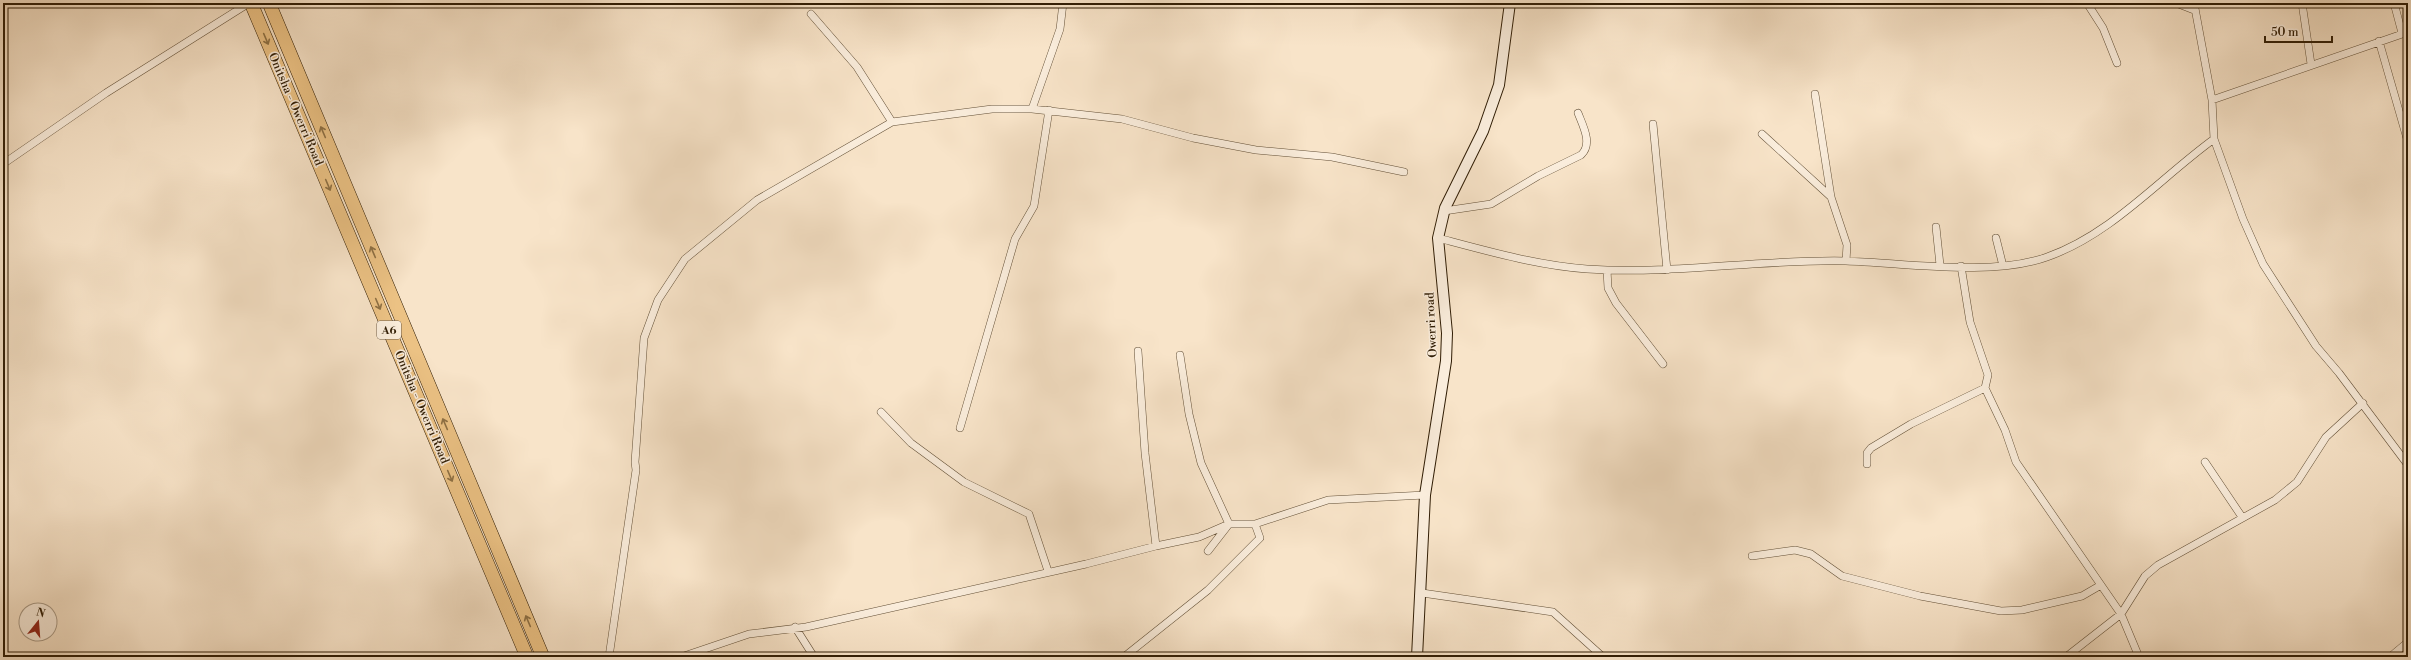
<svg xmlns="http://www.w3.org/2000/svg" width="2411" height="660" font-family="'Libre Bodoni',serif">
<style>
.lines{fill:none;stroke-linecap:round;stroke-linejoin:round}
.street-casing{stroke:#624f36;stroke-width:8}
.secondary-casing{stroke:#301d05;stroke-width:12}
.highway-casing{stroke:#301d05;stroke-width:14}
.street{stroke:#faeddc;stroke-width:7}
.secondary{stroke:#faeddc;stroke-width:10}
.highway{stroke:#ecc284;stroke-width:13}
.oneway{stroke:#8e7044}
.labels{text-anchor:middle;stroke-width:3;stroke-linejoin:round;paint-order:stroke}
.shield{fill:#faeddc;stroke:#6d5b46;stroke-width:1}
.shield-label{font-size:11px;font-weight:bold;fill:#301d05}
.street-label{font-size:12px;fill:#301d05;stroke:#faeddc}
</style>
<rect width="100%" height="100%" fill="#f8e4c9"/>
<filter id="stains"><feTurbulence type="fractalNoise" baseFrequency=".005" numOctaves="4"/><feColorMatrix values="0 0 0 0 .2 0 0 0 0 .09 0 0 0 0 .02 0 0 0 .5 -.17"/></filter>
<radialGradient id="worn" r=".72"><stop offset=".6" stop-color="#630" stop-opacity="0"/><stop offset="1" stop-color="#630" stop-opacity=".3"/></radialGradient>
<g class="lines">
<defs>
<path id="street" d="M2087 3 2103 28 2117 63
M2176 3 2194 10
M2194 3 2212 100 2214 139 2243 219 2263 264 2316 346 2339 373 2408 465
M2302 3 2311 64
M2394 3 2402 33
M811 14 857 67 892 122
M2379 41 2408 142
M1815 94 1831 197 1847 245 1846 261
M2212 100 2408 32
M1032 109 1060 29 1063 3
M1653 124 1667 270
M1762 134 1831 197
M3 164 106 93 249 3
M1444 211 1491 204 1538 176 1581 155C1593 144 1583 126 1578 113
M1936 227 1940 265
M1438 238C1487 251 1536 265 1587 269 1674 275 1759 259 1846 261 1905 263 1992 277 2047 257 2112 234 2159 179 2214 139
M1996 238 2003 266
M1607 270 1608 288 1616 303 1663 364
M1138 351 1145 453 1156 546
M1180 355 1189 414 1201 463 1229 524 1208 551
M1985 388 2005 430 2016 462 2121 614 2139 657
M881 412 911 443 964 482 1029 514 1048 571
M960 428 1015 239 1034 206 1049 110
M2205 462 2242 517
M1867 464V453L1871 448 1911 424 1985 388 1988 375 1970 322 1961 266
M1752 556 1795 550 1811 554 1842 576 1920 596 2001 611 2022 610 2082 596 2101 585
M1422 593 1553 612 1603 657
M795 627 814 657
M609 657 636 470 635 462 644 338 658 300 685 259 757 200 892 122 992 109H1032L1122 119 1193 138 1256 150 1332 157 1404 172
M681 657 749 634 806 627 1086 564 1156 546 1199 537 1229 524H1255L1328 500 1425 495
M1124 657 1208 590 1260 538 1255 524
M2066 657 2121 614 2145 576 2158 565 2275 500 2297 482 2326 437 2363 403
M2390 657 2408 642"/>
<path id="secondary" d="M1417 657 1425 495 1446 361 1447 333 1438 238 1445 208 1483 131 1499 85 1510 3"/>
<path id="highway" d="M251 3 527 657
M269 3 543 657"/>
</defs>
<use href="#street" class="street-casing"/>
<use href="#secondary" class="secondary-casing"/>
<use href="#highway" class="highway-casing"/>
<use href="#street" class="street"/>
<use href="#secondary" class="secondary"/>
<use href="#highway" class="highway"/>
</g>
<defs><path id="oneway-shaft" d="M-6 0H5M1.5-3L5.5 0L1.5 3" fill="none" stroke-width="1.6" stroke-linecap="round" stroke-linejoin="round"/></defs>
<g class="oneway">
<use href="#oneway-shaft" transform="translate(266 39) rotate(67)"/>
<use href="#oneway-shaft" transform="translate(323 132) rotate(-113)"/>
<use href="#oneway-shaft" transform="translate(328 185) rotate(67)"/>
<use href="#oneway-shaft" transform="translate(373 252) rotate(-113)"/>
<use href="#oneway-shaft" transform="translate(378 304) rotate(67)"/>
<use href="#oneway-shaft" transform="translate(445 424) rotate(-113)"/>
<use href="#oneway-shaft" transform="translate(450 476) rotate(67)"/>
<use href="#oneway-shaft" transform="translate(528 621) rotate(-113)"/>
</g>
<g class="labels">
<rect class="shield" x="377" y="321" width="24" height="18" rx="3"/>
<g class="shield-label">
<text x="389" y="334">A6</text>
</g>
<g class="street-label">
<text transform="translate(296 109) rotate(67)" y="4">Onitsha - Owerri Road</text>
<text transform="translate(1431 325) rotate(-93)" y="4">Owerri road</text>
<text transform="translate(422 407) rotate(67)" y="4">Onitsha - Owerri Road</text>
</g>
</g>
<rect width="2411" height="660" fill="none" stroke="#f8e4c9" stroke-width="16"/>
<rect x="4" y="4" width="2403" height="652" fill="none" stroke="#301d05" stroke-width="2"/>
<rect x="8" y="8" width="2395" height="644" fill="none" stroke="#301d05"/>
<g transform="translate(38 622) rotate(17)"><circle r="19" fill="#faeddc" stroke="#a99a86"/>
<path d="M0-3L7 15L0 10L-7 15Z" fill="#8f2418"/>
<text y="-6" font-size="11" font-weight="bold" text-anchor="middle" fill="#301d05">N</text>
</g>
<path d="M2265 36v6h67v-6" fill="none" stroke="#301d05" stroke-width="2"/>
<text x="2271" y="36" font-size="12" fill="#301d05" stroke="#faeddc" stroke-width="3" paint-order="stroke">50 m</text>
<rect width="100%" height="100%" filter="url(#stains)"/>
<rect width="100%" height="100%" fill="url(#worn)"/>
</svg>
